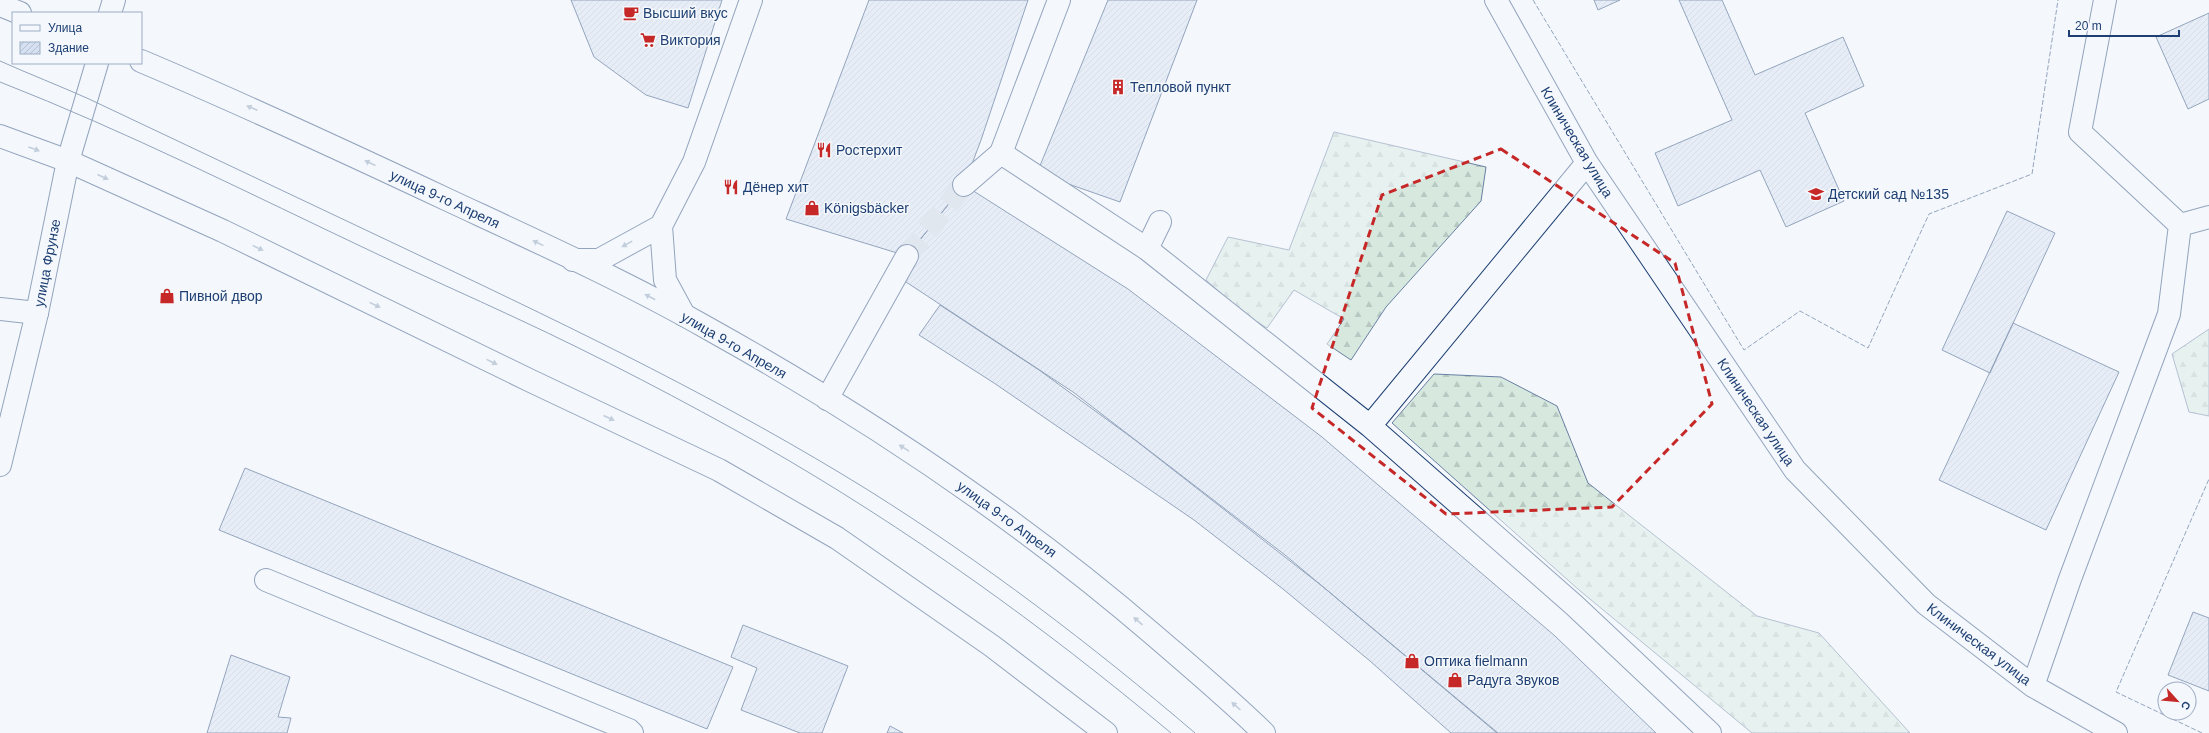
<svg xmlns="http://www.w3.org/2000/svg" width="2209" height="733" font-family="Arial,sans-serif">
<style>
.forest{fill:url(#forest-firs);stroke:#687fa3}
.building{fill:url(#building-hatch);stroke:#1d3f73}
.lines{fill:none;stroke-linecap:round;stroke-linejoin:round}
.minor-tunnel{stroke:#c9d2e0;stroke-width:22;stroke-dasharray:22 11;stroke-linecap:butt}
.minor-casing{stroke:#1d3f73;stroke-width:24}
.major-casing{stroke:#1d3f73;stroke-width:24}
.minor{stroke:#f4f7fb;stroke-width:22}
.major{stroke:#f4f7fb;stroke-width:22}
.tram{stroke:#1d3f73;stroke-width:1}
.fence{stroke:#1d3f73;stroke-width:1;stroke-dasharray:5 2;stroke-linecap:butt}
.oneway{fill:#889bb7}
.marked{fill:none;stroke:#c62828;stroke-width:3;stroke-dasharray:8 5;stroke-linejoin:round}
.labels{text-anchor:middle;stroke-width:3;stroke-linejoin:round;paint-order:stroke}
.poi-label{font-size:14px;fill:#1d3f73;stroke:#f4f7fb;text-anchor:start}
.street-label{font-size:14px;fill:#1d3f73;stroke:#f4f7fb}
</style>
<defs>
<pattern id="forest-firs" width="22" height="20" patternUnits="userSpaceOnUse"><rect width="22" height="20" fill="#d7e8df"/><path d="M5 1l3.5 6h-7zM16 11l3.5 6h-7z" fill="#b8c8c3"/></pattern>
<pattern id="building-hatch" width="6" height="6" patternUnits="userSpaceOnUse"><rect width="6" height="6" fill="#d5e0f0"/><path d="M-1 1l2-2M0 6l6-6M5 7l2-2" fill="none" stroke="#b6c1d1"/></pattern>
</defs>
<rect width="100%" height="100%" fill="#f4f7fb"/>
<path class="forest" d="M1334 132 1486 167 1481 201 1386 307 1351 360 1327 344 1344 319 1294 290 1267 328 1244 314 1206 280 1228 237 1289 250Z
M2209 329V416L2189 412 2172 354Z
M1434 374 1501 377 1557 406 1588 483 1757 616 1819 633 1910 733H1752L1579 590 1392 423Z"/>
<path class="building" d="M571 0H722L688 108 646 95 594 57Z
M869 0H1028L981 140 964 185 907 256 786 219Z
M1108 0H1197L1120 202 1037 173Z
M1594 0H1620L1598 10Z
M1679 0H1722L1755 75 1843 37 1864 86 1805 113 1844 201 1786 227 1760 170 1678 206 1655 153 1732 120Z
M2209 13V99L2188 109 2156 37Z
M964 185 1128 289 1322 437 1555 636 1656 733H1498L1285 555 1073 392 903 280 907 256Z
M2007 211 2055 233 1990 373 1942 350Z
M940 305 1039 370 1135 440 1322 586 1497 733H1451L1370 661 1283 589 1194 520 994 383 919 335Z
M2013 323 2119 372 2046 530 1939 480Z
M245 468 733 667 707 729 219 530Z
M2193 612 2209 618V691L2168 675Z
M743 625 848 666 822 733H800L741 710 757 668 731 657Z
M231 655 290 677 278 717 291 718 287 733H207Z
M890 726 903 733H887Z"/>
<g class="lines">
<path class="minor-tunnel" d="M907 256 964 185"/>
<defs>
<path id="minor" d="M1059 0 1001 153 1147 249 1370 426 1574 605 1710 733
M1496 0 1587 163 1795 470 1926 604 2033 686 2116 733
M2105 0 2080 132 2180 225 2209 217
M964 185 1001 153
M661 226 665 280 684 315
M1147 249 1160 222
M573 260H599L661 226 694 162 751 0
M0 309 37 313
M827 399 907 256
M1370 426 1587 163
M266 580 629 730 632 733
M2033 686 2070 579 2169 314 2180 225"/>
<path id="major" d="M0 5 20 13
M110 13 114 0
M141 61C245 105 346 152 448 200 536 241 625 281 709 329 867 417 1018 518 1155 636 1192 668 1229 699 1264 733
M0 136 68 161 223 231 531 381 719 470 837 538 992 646 1106 733
M0 465 37 313 68 161 97 63"/>
</defs>
<use href="#minor" class="minor-casing"/>
<use href="#major" class="major-casing"/>
<use href="#minor" class="minor"/>
<use href="#major" class="major"/>
<path class="tram" d="M0 61C29 74 60 86 89 99 202 152 314 206 427 259 577 330 726 402 868 490 983 562 1092 645 1195 733
M0 82C128 132 250 194 375 253 421 275 469 296 516 318 600 357 682 400 762 445 907 528 1043 626 1171 733"/>
<path class="fence" d="M1533 0 1744 350 1800 311 1868 348 1929 214 2032 174 2058 0
M2202 733 2116 692 2209 479"/>
</g>
<defs><path id="oneway-solid" d="M-6-.8H1V-3.2L6.5 0L1 3.2V.8H-6Z"/></defs>
<g class="oneway">
<use href="#oneway-solid" transform="translate(252 108) rotate(-157)"/>
<use href="#oneway-solid" transform="translate(34 149) rotate(20)"/>
<use href="#oneway-solid" transform="translate(370 163) rotate(-155)"/>
<use href="#oneway-solid" transform="translate(103 177) rotate(24)"/>
<use href="#oneway-solid" transform="translate(538 243) rotate(-154)"/>
<use href="#oneway-solid" transform="translate(627 244) rotate(151)"/>
<use href="#oneway-solid" transform="translate(258 248) rotate(26)"/>
<use href="#oneway-solid" transform="translate(650 297) rotate(-152)"/>
<use href="#oneway-solid" transform="translate(375 305) rotate(26)"/>
<use href="#oneway-solid" transform="translate(492 362) rotate(26)"/>
<use href="#oneway-solid" transform="translate(609 418) rotate(25)"/>
<use href="#oneway-solid" transform="translate(904 448) rotate(-148)"/>
<use href="#oneway-solid" transform="translate(1138 621) rotate(-139)"/>
<use href="#oneway-solid" transform="translate(1236 706) rotate(-138)"/>
</g>
<path d="M0 0H2209V733H0ZM1501 149 1675 263 1712 404 1612 507 1446 514 1312 408 1382 195Z" fill="#f4f7fb" fill-opacity=".55" fill-rule="evenodd"/>
<path class="marked" d="M1501 149 1675 263 1712 404 1612 507 1446 514 1312 408 1382 195Z"/>
<defs>
<symbol id="cafe-bare" viewBox="-9 -9 18 18"><path d="M-5.5-4.5H6V0H3Q3 3.5 0 3.5H-2.5Q-5.5 3.5-5.5 0ZM3-3.2v2h1.7v-2ZM-6 4.5H4V6H-6Z" fill="#c62828" stroke="#f4f7fb" stroke-width="2.5" paint-order="stroke"/></symbol>
<symbol id="supermarket-bare" viewBox="-9 -9 18 18"><path d="M-6-5.5h2.5l.6 2H6L4.5 2H-2.5L-4.4-4H-6ZM-1.5 3.2a1.3 1.3 0 1 0 .1 0ZM3 3.2a1.3 1.3 0 1 0 .1 0Z" fill="#c62828" stroke="#f4f7fb" stroke-width="2.5" paint-order="stroke"/></symbol>
<symbol id="building-bare" viewBox="-9 -9 18 18"><path d="M-4-6H4V6H1V3H-1V6H-4ZM-2.5-4.3h1.7v1.8h-1.7ZM.8-4.3h1.7v1.8H.8ZM-2.5-1h1.7V.8h-1.7ZM.8-1h1.7V.8H.8Z" fill="#c62828" stroke="#f4f7fb" stroke-width="2.5" paint-order="stroke"/></symbol>
<symbol id="restaurant-bare" viewBox="-9 -9 18 18"><path d="M-5-6h1v4h1v-4h1v4h1v-4h1v5L-1.5 .5V6h-2V.5L-5-1ZM5-6V6H3V1.5H1.5Q1.5-4 5-6Z" fill="#c62828" stroke="#f4f7fb" stroke-width="2.5" paint-order="stroke"/></symbol>
<symbol id="school-bare" viewBox="-9 -9 18 18"><path d="M0-5L7-2L0 1L-7-2ZM-4 1L0 2.5L4 1V4Q0 6-4 4Z" fill="#c62828" stroke="#f4f7fb" stroke-width="2.5" paint-order="stroke"/></symbol>
<symbol id="shop-bare" viewBox="-9 -9 18 18"><path d="M-5-2.5h2.3a2.7 3.5 0 0 1 5.4 0H5L5.5 6h-11ZM-1.5-2.5h3a1.5 2.3 0 0 0-3 0Z" fill="#c62828" stroke="#f4f7fb" stroke-width="2.5" paint-order="stroke"/></symbol>
</defs>
<g fill-rule="evenodd">
<use href="#cafe-bare" x="620" y="2" width="22" height="22"/>
<use href="#supermarket-bare" x="637" y="29" width="22" height="22"/>
<use href="#building-bare" x="1107" y="76" width="22" height="22"/>
<use href="#restaurant-bare" x="813" y="139" width="22" height="22"/>
<use href="#restaurant-bare" x="720" y="176" width="22" height="22"/>
<use href="#school-bare" x="1805" y="183" width="22" height="22"/>
<use href="#shop-bare" x="801" y="197" width="22" height="22"/>
<use href="#shop-bare" x="156" y="285" width="22" height="22"/>
<use href="#shop-bare" x="1401" y="650" width="22" height="22"/>
<use href="#shop-bare" x="1444" y="669" width="22" height="22"/>
</g>
<g class="labels">
<g class="poi-label">
<text x="643" y="18">Высший вкус</text>
<text x="660" y="45">Виктория</text>
<text x="1130" y="92">Тепловой пункт</text>
<text x="836" y="155">Ростерхит</text>
<text x="743" y="192">Дёнер хит</text>
<text x="1828" y="199">Детский сад №135</text>
<text x="824" y="213">Königsbäcker</text>
<text x="179" y="301">Пивной двор</text>
<text x="1424" y="666">Оптика fielmann</text>
<text x="1467" y="685">Радуга Звуков</text>
</g>
<g class="street-label">
<text transform="translate(1577 142) rotate(59)" y="5">Клиническая улица</text>
<text transform="translate(445 199) rotate(25)" y="5">улица 9-го Апреля</text>
<text transform="translate(47 263) rotate(-79)" y="5">улица Фрунзе</text>
<text transform="translate(734 345) rotate(30)" y="5">улица 9-го Апреля</text>
<text transform="translate(1756 412) rotate(56)" y="5">Клиническая улица</text>
<text transform="translate(1007 519) rotate(36)" y="5">улица 9-го Апреля</text>
<text transform="translate(1979 644) rotate(37)" y="5">Клиническая улица</text>
</g>
</g>
<rect x="12" y="12" width="130" height="52" fill="#f4f7fb" stroke="#9eadc5"/>
<rect x="20" y="25" width="20" height="6" fill="#f4f7fb" stroke="#9eadc5"/>
<text x="48" y="32" font-size="12" fill="#1d3f73">Улица</text>
<rect x="20" y="42" width="20" height="12" fill="url(#building-hatch)" stroke="#9eadc5"/>
<text x="48" y="52" font-size="12" fill="#1d3f73">Здание</text>
<g transform="translate(2177 701) rotate(117)"><circle r="19" fill="#f4f7fb" stroke="#9eadc5"/>
<path d="M0-3L7 15L0 10L-7 15Z" fill="#c62828"/>
<text y="-6" font-size="11" font-weight="bold" text-anchor="middle" fill="#1d3f73">С</text>
</g>
<path d="M2069 30v6h110v-6" fill="none" stroke="#1d3f73" stroke-width="2"/>
<text x="2075" y="30" font-size="12" fill="#1d3f73" stroke="#f4f7fb" stroke-width="3" paint-order="stroke">20 m</text>
</svg>
